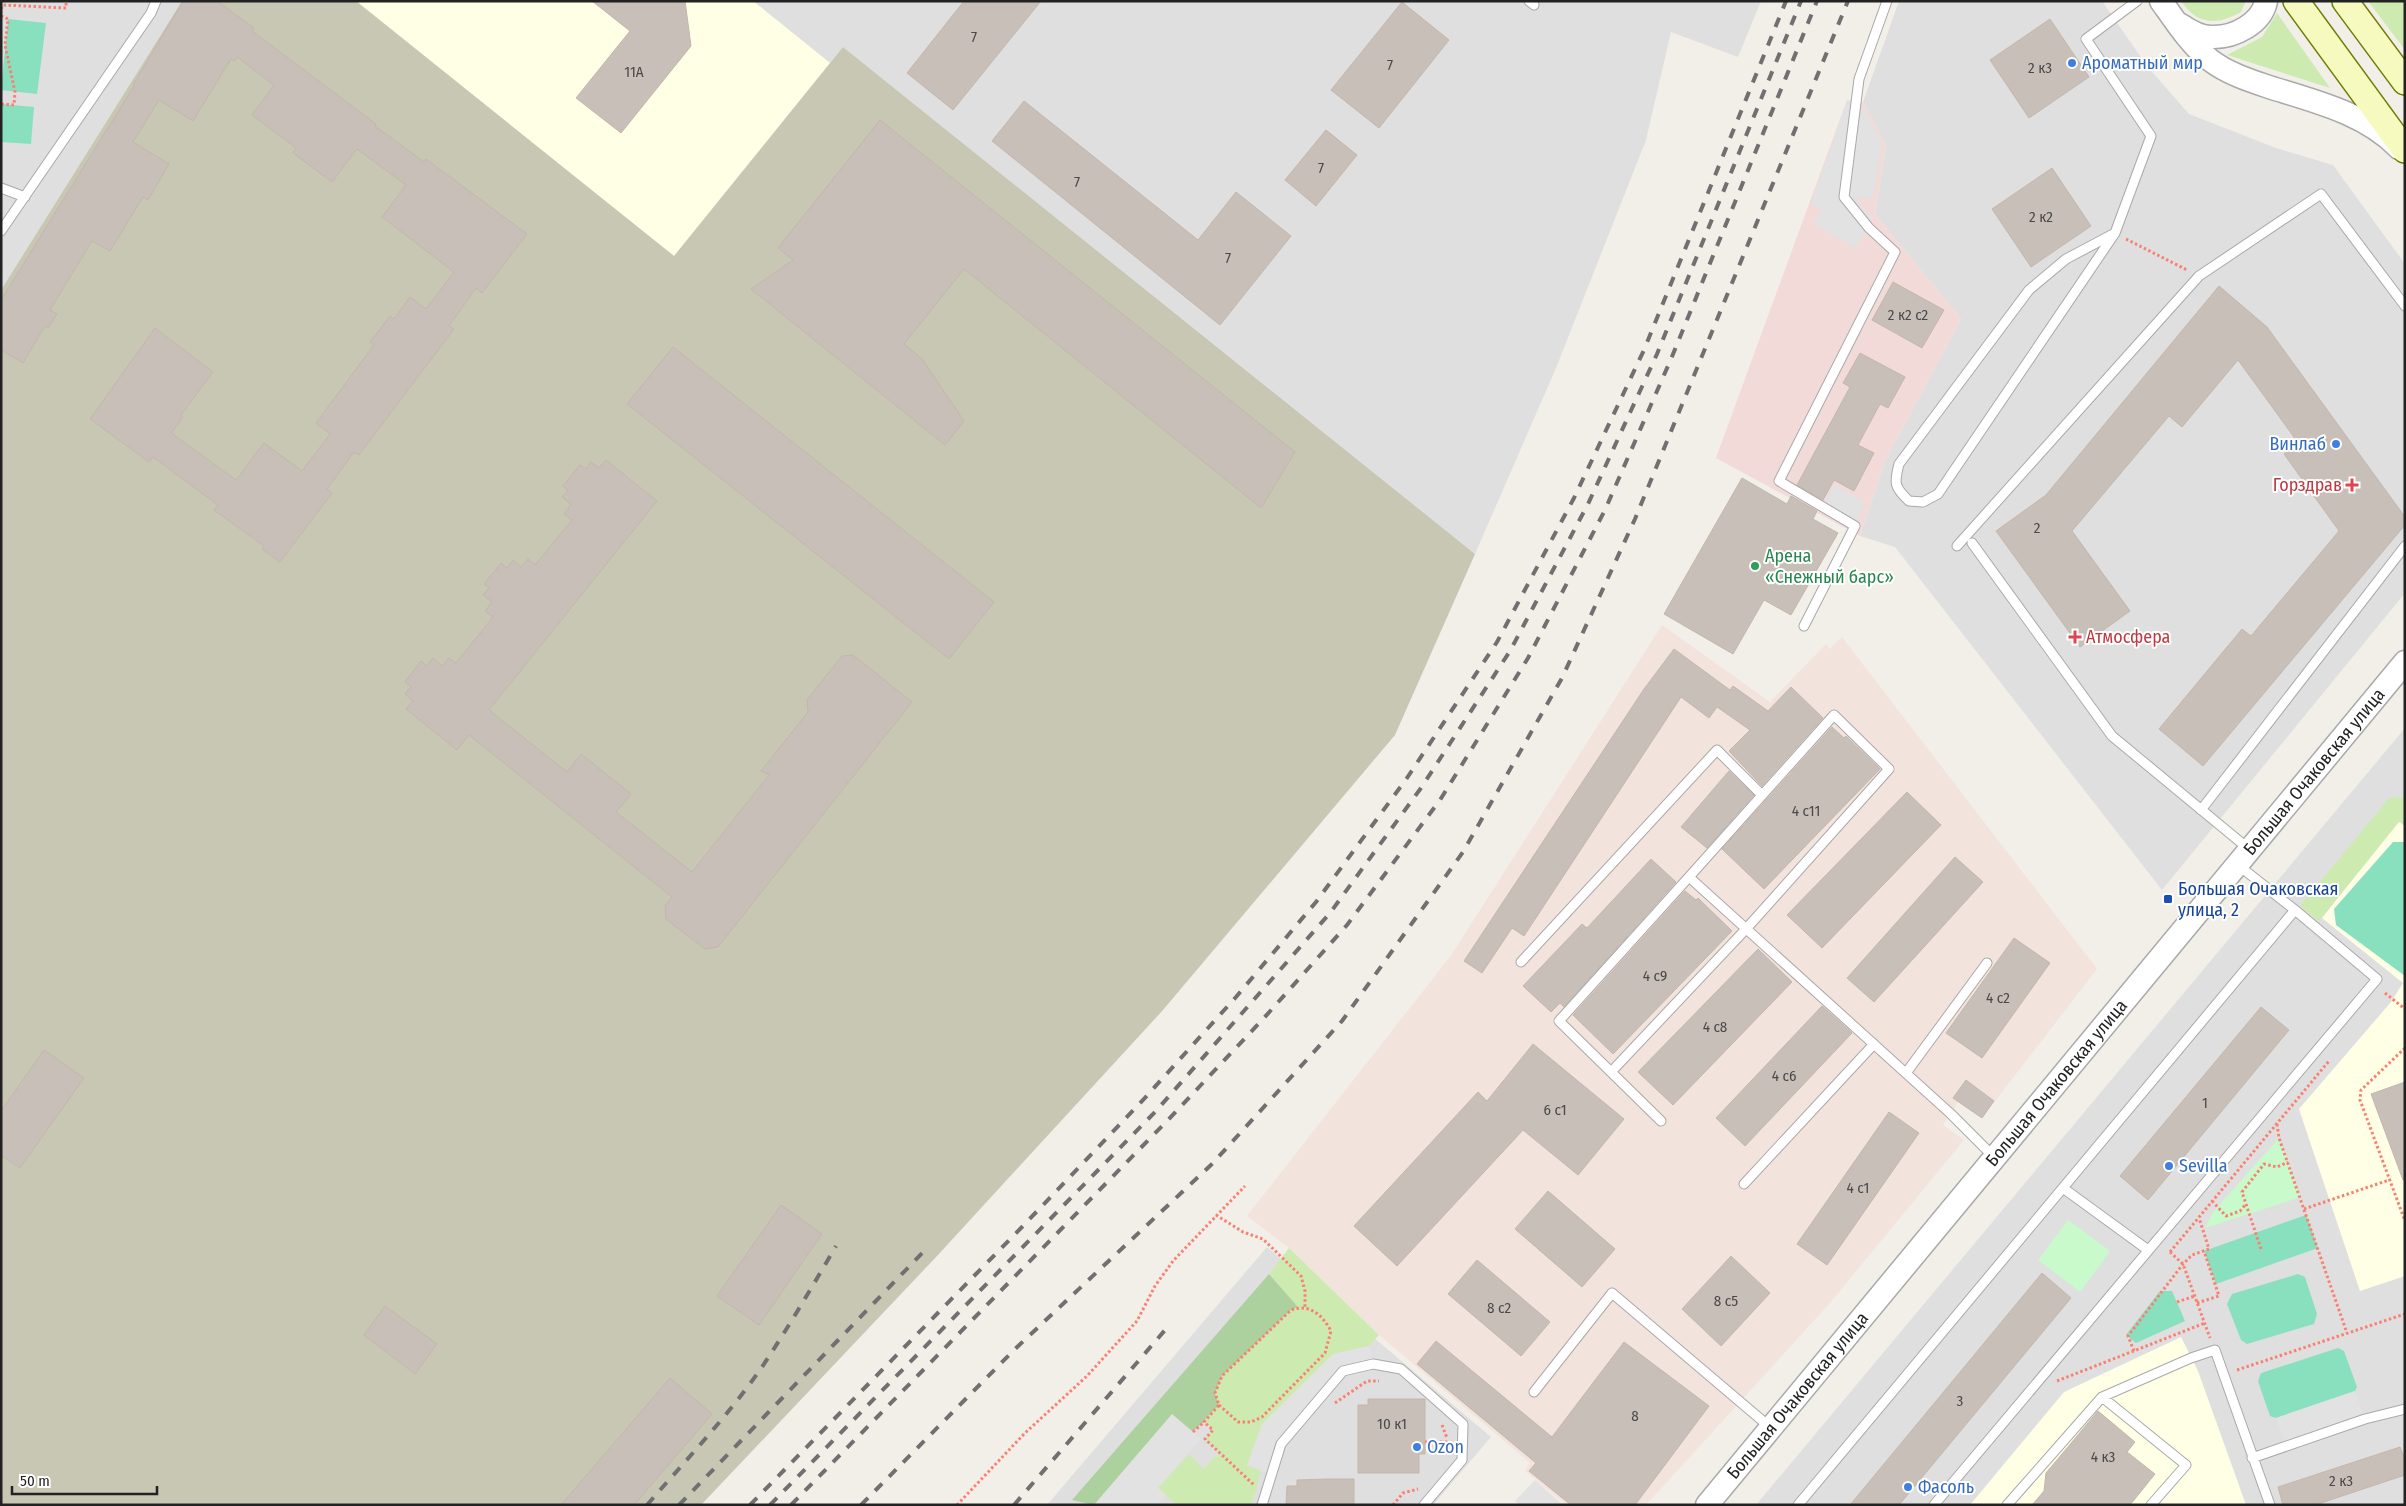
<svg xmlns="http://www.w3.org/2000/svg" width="2406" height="1506" font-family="'Fira Sans Condensed',sans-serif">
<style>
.residential{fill:#e0dfdf}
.commercial{fill:#f2dad9}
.education{fill:#ffffe5}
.military{fill:#f3e3dd}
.construction{fill:#c7c7b4}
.grass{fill:#cdebb0}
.forest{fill:#add19e}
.park{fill:#c8facc}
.pitch{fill:#88e0be}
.parking{fill:#e2e2e2}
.building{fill:#c7bfb8;stroke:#c4b6ab}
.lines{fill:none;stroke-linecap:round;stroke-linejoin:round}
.service-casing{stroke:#a9a9a9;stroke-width:11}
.tertiary-casing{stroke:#a9a9a9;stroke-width:25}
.secondary-casing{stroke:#707d05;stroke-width:28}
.path{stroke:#fa8072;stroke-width:3;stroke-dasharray:2.5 2.5;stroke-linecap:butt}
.service{stroke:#fff;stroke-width:9}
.tertiary{stroke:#fff;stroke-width:22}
.secondary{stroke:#f7fabf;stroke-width:25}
.rail{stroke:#707070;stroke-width:4;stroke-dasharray:10 10;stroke-linecap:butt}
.shop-dot{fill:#3f7fe0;stroke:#fff;stroke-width:2}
.health-dot{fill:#e0444e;stroke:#fff;stroke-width:2}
.leisure-dot{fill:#2e9e5b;stroke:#fff;stroke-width:2}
.transit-dot{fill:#1a4fb4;stroke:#fff;stroke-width:2}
.labels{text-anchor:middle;stroke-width:4;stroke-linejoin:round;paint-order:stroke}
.number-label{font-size:15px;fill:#4b4948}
.shop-label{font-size:18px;fill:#366cbe;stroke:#fff;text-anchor:start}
.health-label{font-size:18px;fill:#be3a42;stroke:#fff;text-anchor:end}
.leisure-label{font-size:18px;fill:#27864d;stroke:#fff;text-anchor:start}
.street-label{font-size:18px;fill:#222;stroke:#fff}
.transit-label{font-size:18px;fill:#164399;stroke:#fff;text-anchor:start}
</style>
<rect width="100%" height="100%" fill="#f2efe9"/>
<path class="residential" d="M1 1H182L1 290Z
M753 1H1761L1738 57 1671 32 1646 140 1556 368 1475 554 843 47 830 63Z
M1899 1H2102L2147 66 2189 114 2276 148 2333 165 2405 264V593L2162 890 1895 547 1860 536 1885 461 1961 319 1875 214 1886 145 1863 102Z
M2405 728V1505H1756L2274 885Z
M1267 1247 1491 1437 1433 1505H1047Z"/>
<path class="commercial" d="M1847 100 1863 102 1886 145 1875 214 1961 319 1885 461 1860 536 1716 458Z"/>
<path class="education" d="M356 1H753L830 63 674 256Z
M2399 821 2405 826V1276L2360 1291 2299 1109 2391 1002 2403 983 2322 918Z
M2181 1337 2198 1371 2246 1505H1970L2064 1392Z"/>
<path class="military" d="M1662 625 1770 702 1826 644 1830 649 1842 637 2097 969 1982 1118 1958 1102 1943 1125 1964 1140 1830 1303 1646 1505H1566L1525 1471 1530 1463 1379 1335 1289 1248 1247 1216 1452 954Z"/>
<path class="construction" d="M182 1H356L674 256 843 47 1475 554 1395 735 1163 1010 937 1256 701 1505H1V290Z"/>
<path class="grass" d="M2181 1H2246L2241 12C2217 25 2198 26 2181 1Z
M2368 1H2405V50Z
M2277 13 2330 88 2227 55 2262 37Z
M2405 797V826L2399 822 2319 921 2300 906 2389 798Z
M1289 1248 1379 1335 1369 1346 1333 1354 1247 1465 1261 1470 1252 1505H1176L1158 1488 1189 1454 1204 1469 1214 1457 1221 1456 1205 1439 1213 1430 1204 1422 1219 1405 1215 1393 1222 1376 1291 1310 1298 1307 1269 1274Z"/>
<path class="forest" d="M1269 1274 1298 1307 1291 1310 1222 1376 1215 1393 1219 1405 1193 1432 1172 1415 1094 1505 1072 1500Z"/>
<path class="park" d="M2279 1138 2301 1197 2205 1228 2214 1211Z
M2068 1220 2110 1251 2080 1292 2038 1260Z"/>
<path class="pitch" d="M8 19 46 23 37 94 1 90Z
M1 104 34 107 31 144 1 142Z
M2393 842H2405V976L2336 925 2334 909Z
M2306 1215 2318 1248 2216 1284 2204 1251Z
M2298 1274 2305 1277 2317 1314 2314 1324 2247 1344 2241 1340 2227 1304 2232 1294Z
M2160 1291H2172L2185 1321 2136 1343 2126 1335Z
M2338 1348 2344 1351 2357 1387 2355 1391 2276 1418 2270 1416 2258 1381 2261 1373Z"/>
<path class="parking" d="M1847 101 1860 103 1882 142 1873 199 1859 197V205L1873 219 1855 248 1814 224 1821 210 1811 204Z
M1834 484 1864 502 1857 525 1823 504Z
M1369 1346 1373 1364 1343 1371 1281 1444 1270 1474 1247 1465 1262 1424 1333 1354Z
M2355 1391 2365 1419 2286 1446 2276 1418Z
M1172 1414 1201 1439 1158 1488 1166 1495 1157 1505H1094Z
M1535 1480 1563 1505H1519L1515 1501Z"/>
<path class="building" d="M183 1H217L254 28 252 31 376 124 375 126 424 162 426 159 527 234 482 293 476 288 449 326 454 329 359 455 354 452 327 489 332 493 280 562 262 549 264 546 214 510 218 505 153 457 149 462 90 419 155 328 213 372 181 415 183 417 171 433 236 480 264 443 302 471 330 434 316 423 374 345 370 342 390 316 394 319 410 297 426 309 454 272 382 217 406 185 357 149 332 182 293 153 296 148 252 115 274 85 237 57 235 61 231 59 193 121 159 100 133 142 169 164 148 200 143 197 110 251 92 241 50 310 57 314 48 328 45 326 23 363 1 350V300L134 86 133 85Z
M592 1H685L691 46 621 133 576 98 630 31Z
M964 1H1041L953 110 907 73Z
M1402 2 1449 40 1379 128 1331 90Z
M2050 19 2089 77 2029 118 1990 60Z
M1024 101 1198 240 1236 192 1291 236 1220 325 992 141Z
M880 120 1295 452 1261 508 964 269 904 344 922 359 964 421 945 445 751 289 793 260 778 248Z
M1326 130 1357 155 1316 206 1285 180Z
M2052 168 2091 226 2031 267 1992 209Z
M1893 282 1944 310 1922 348 1872 320Z
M2219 286 2267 327 2405 517V525L2203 766 2159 729 2242 629 2251 636 2339 531 2284 454 2299 444 2238 360 2182 427 2169 416 2072 531 2130 611 2080 647 1996 531 2046 495Z
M673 347 994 602 949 659 627 404Z
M1860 353 1905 377 1888 408 1880 404 1858 445 1874 453 1854 491 1834 480 1823 500 1797 485 1850 387 1843 383Z
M606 460 657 501 489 710 567 772 581 754 631 794 616 812 692 872 769 775 761 771 808 712 807 700 842 656 853 655 912 702 718 947 705 949 666 919 665 906 672 897 469 735 457 750 406 709 413 701 405 694 411 687 405 682 421 661 427 666 433 658 442 666 449 658 456 663 493 617 485 611 492 602 483 595 489 588 484 584 501 563 507 568 513 560 521 567 528 559 535 565 572 520 564 514 571 504 562 497 568 490 563 486 580 465 586 469 591 462 599 468Z
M1742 478 1787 504 1791 496 1817 511 1813 519 1838 533 1791 615 1764 600 1733 654 1664 614Z
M1674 649 1730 690 1733 686 1768 711 1791 687 1823 718 1762 786 1729 751 1750 730 1717 707 1709 718 1681 697 1524 936 1512 928 1482 973 1464 961 1644 689Z
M1832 727 1844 738 1846 736 1880 769 1764 889 1722 849Z
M1729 771 1754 795 1707 848 1681 827Z
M1907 792 1941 825 1822 948 1787 915Z
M1955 857 1983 882 1874 1002 1847 978Z
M1651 859 1676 882 1564 1007 1560 1003 1551 1012 1523 986 1582 924 1587 928Z
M1685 891 1696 900 1698 898 1732 931 1613 1054 1573 1015Z
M2014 938 2050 963 1982 1058 1946 1033Z
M1758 949 1792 982 1673 1105 1638 1072Z
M1822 1006 1852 1033 1745 1146 1716 1118Z
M2261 1007 2289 1030 2148 1200 2120 1176Z
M1533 1044 1624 1119 1578 1175 1523 1130 1397 1266 1354 1226 1478 1092 1487 1101Z
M44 1050 84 1078 20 1168 1 1155V1111Z
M1966 1080 1994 1101 1982 1118 1953 1098Z
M2405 1082V1180H2403L2371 1094Z
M1889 1112 1919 1133 1827 1265 1797 1244Z
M1548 1191 1615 1249 1582 1287 1515 1229Z
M781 1205 822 1234 759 1325 717 1296Z
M1731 1256 1770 1293 1721 1346 1682 1309Z
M1477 1260 1550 1322 1521 1356 1448 1294Z
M2042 1273 2071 1298 1899 1505H1850Z
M385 1306 437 1344 415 1374 364 1335Z
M1436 1341 1552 1437 1624 1342 1709 1406 1635 1505H1571L1529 1471 1536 1463 1417 1364Z
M670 1378 712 1414 634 1505H561Z
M1368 1399H1425V1454H1419V1473H1358V1405H1368Z
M2098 1411 2135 1442 2127 1452 2155 1474 2130 1505H2032L2044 1491 2046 1473Z
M2400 1447 2405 1460V1475L2315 1505H2283L2278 1487Z
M1327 1479H1354V1505H1286L1287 1486H1297V1480Z"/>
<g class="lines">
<defs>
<path id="service" d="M1529 1 1534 5
M1 188 25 197
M1 231 151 13 156 1
M2115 233 2066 259 2029 290 1899 464C1894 483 1894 487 1909 501L1923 502 1938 494 2115 233 2151 136 2086 39 2137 1
M1972 543 2112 736 2250 850
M1957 546 2199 276 2321 194 2405 306
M1804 626 1855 526 1779 481 1895 252 1869 228 1844 197 1859 79 1887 1
M2201 810 2405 546
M1521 962 1717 750 1762 795
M1611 1072 1746 929 1889 769 1834 715 1689 877
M1906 1073 1987 963
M1661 1121 1559 1021 1689 877 1951 1114 1995 1158
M1744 1184 1874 1044
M2063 1188 2148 1250
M1534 1392 1612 1293 1771 1428
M2102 1397 2186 1465 2151 1505
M2252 1458 2365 1419 2405 1409
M1262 1505 1281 1444 1343 1371 1373 1364 1401 1369 1463 1424 1462 1460 1424 1505
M1798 1505 2295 910 2238 865
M1934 1505 2377 979 2295 910
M2007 1505 2102 1397 2191 1358 2215 1350 2270 1505"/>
<g id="tertiary">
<path d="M2161 1C2176 22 2190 44 2210 60 2227 73 2248 80 2269 87 2314 101 2365 113 2399 148"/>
<path d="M2181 25C2191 32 2202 38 2214 37 2235 37 2262 23 2266 1"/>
<path id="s1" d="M1707 1505 2405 662"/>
</g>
<path id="secondary" d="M2296 1 2405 150
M2345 1 2405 82"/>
</defs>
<use href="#service" class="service-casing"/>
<use href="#tertiary" class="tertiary-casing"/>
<use href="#secondary" class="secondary-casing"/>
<path class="path" d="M1 9 3 5 66 8V1
M1 16 8 19 5 45 15 92 14 105 1 104
M2126 239 2187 270
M2385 993 2405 1009
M2405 1048 2361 1090 2360 1100 2405 1221
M2277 1124 2279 1138 2347 1333
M2212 1201 2226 1216 2240 1211 2246 1204
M2304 1209 2389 1180
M1216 1215 1243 1232 1263 1239 1301 1276 1305 1291V1308
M2261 1249 2242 1192 2264 1164 2277 1167 2288 1162
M2170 1252 2329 1061
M2170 1252 2183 1264 2210 1338
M2177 1302 2195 1296
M2197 1303 2219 1296 2204 1251
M2134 1351 2128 1336 2183 1264 2192 1255 2209 1249 2199 1218
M2237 1370 2405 1314
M2057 1381 2205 1323
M1335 1403 1367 1381H1379
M1219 1405 1238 1422H1251L1262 1417 1325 1353 1331 1331C1323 1316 1310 1303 1291 1310L1222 1376 1215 1393 1219 1405 1204 1422 1213 1430 1205 1439 1254 1485
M1442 1425 1447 1438
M1193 1432 1204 1422
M1425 1442H1448
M957 1505 1025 1433 1087 1376 1137 1321 1155 1286 1173 1261 1245 1186
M1393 1505 1403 1493 1418 1489"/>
<use href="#service" class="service"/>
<use href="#tertiary" class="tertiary"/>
<use href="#secondary" class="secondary"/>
<path class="rail" d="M647 1505C686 1460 728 1416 762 1367 788 1328 812 1287 836 1246
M679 1505 927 1248
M750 1505 1022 1227 1143 1100 1236 997 1316 902 1407 778 1497 642 1574 498 1644 350 1786 1
M770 1505 1156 1111 1330 913 1421 788 1510 651 1588 504 1657 354 1801 1
M791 1505 1168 1120 1264 1018 1347 925 1440 800 1528 658 1605 510 1671 359 1817 1
M861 1505 1015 1349 1212 1164 1342 1021 1463 852 1562 678 1635 519 1848 1
M1014 1505 1166 1329"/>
</g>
<g class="shop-dot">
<circle cx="2072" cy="63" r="5"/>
<circle cx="2336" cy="444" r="5"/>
<circle cx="2169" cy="1166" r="5"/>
<circle cx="1417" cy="1447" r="5"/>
<circle cx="1908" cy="1487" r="5"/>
</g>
<g class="health-dot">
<path d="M2349.5 477.5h5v5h5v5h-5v5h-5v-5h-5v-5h5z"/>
<path d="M2072.5 629.5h5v5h5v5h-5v5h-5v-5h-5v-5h5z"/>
</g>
<circle class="leisure-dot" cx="1755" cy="566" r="5"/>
<rect class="transit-dot" x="2163" y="894" width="10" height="10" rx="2.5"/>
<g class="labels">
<g class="number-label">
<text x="974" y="42">7</text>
<text x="1390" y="70">7</text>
<text x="2040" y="73">2 к3</text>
<text x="634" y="77">11А</text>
<text x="1321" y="173">7</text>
<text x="1077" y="187">7</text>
<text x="2041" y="222">2 к2</text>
<text x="1228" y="263">7</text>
<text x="1908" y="320">2 к2 с2</text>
<text x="2037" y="533">2</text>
<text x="1806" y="816">4 с11</text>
<text x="1655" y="981">4 с9</text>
<text x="1998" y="1003">4 с2</text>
<text x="1715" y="1032">4 с8</text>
<text x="1784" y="1081">4 с6</text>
<text x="2205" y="1108">1</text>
<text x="1555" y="1115">6 с1</text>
<text x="1858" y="1193">4 с1</text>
<text x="1726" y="1306">8 с5</text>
<text x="1499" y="1313">8 с2</text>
<text x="1960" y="1406">3</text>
<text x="1635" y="1421">8</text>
<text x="1392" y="1429">10 к1</text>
<text x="2103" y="1462">4 к3</text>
<text x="2341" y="1486">2 к3</text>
</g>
<g class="shop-label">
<text x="2082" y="69">Ароматный мир</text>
<text x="2326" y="450" text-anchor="end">Винлаб</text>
<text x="2179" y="1172">Sevilla</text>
<text x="1427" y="1453">Ozon</text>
<text x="1918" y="1493">Фасоль</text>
</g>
<g class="health-label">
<text x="2342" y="491">Горздрав</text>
<text x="2086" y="643" text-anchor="start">Атмосфера</text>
</g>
<g class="leisure-label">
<text x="1765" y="562">Арена<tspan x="1765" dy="21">«Снежный барс»</tspan></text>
</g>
<g class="street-label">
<text dy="6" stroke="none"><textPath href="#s1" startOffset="952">Большая Очаковская улица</textPath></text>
<text dy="6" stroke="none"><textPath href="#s1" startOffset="548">Большая Очаковская улица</textPath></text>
<text dy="6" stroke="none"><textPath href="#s1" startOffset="142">Большая Очаковская улица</textPath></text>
</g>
<g class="transit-label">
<text x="2178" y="895">Большая Очаковская<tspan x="2178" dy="21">улица, 2</tspan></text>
</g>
</g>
<rect width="2406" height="1506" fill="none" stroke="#222222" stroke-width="5"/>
<path d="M12 1486v8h145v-8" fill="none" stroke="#222222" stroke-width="2.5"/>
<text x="20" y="1486" font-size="15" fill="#222222" stroke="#ffffff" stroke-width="4" paint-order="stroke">50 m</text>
</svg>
